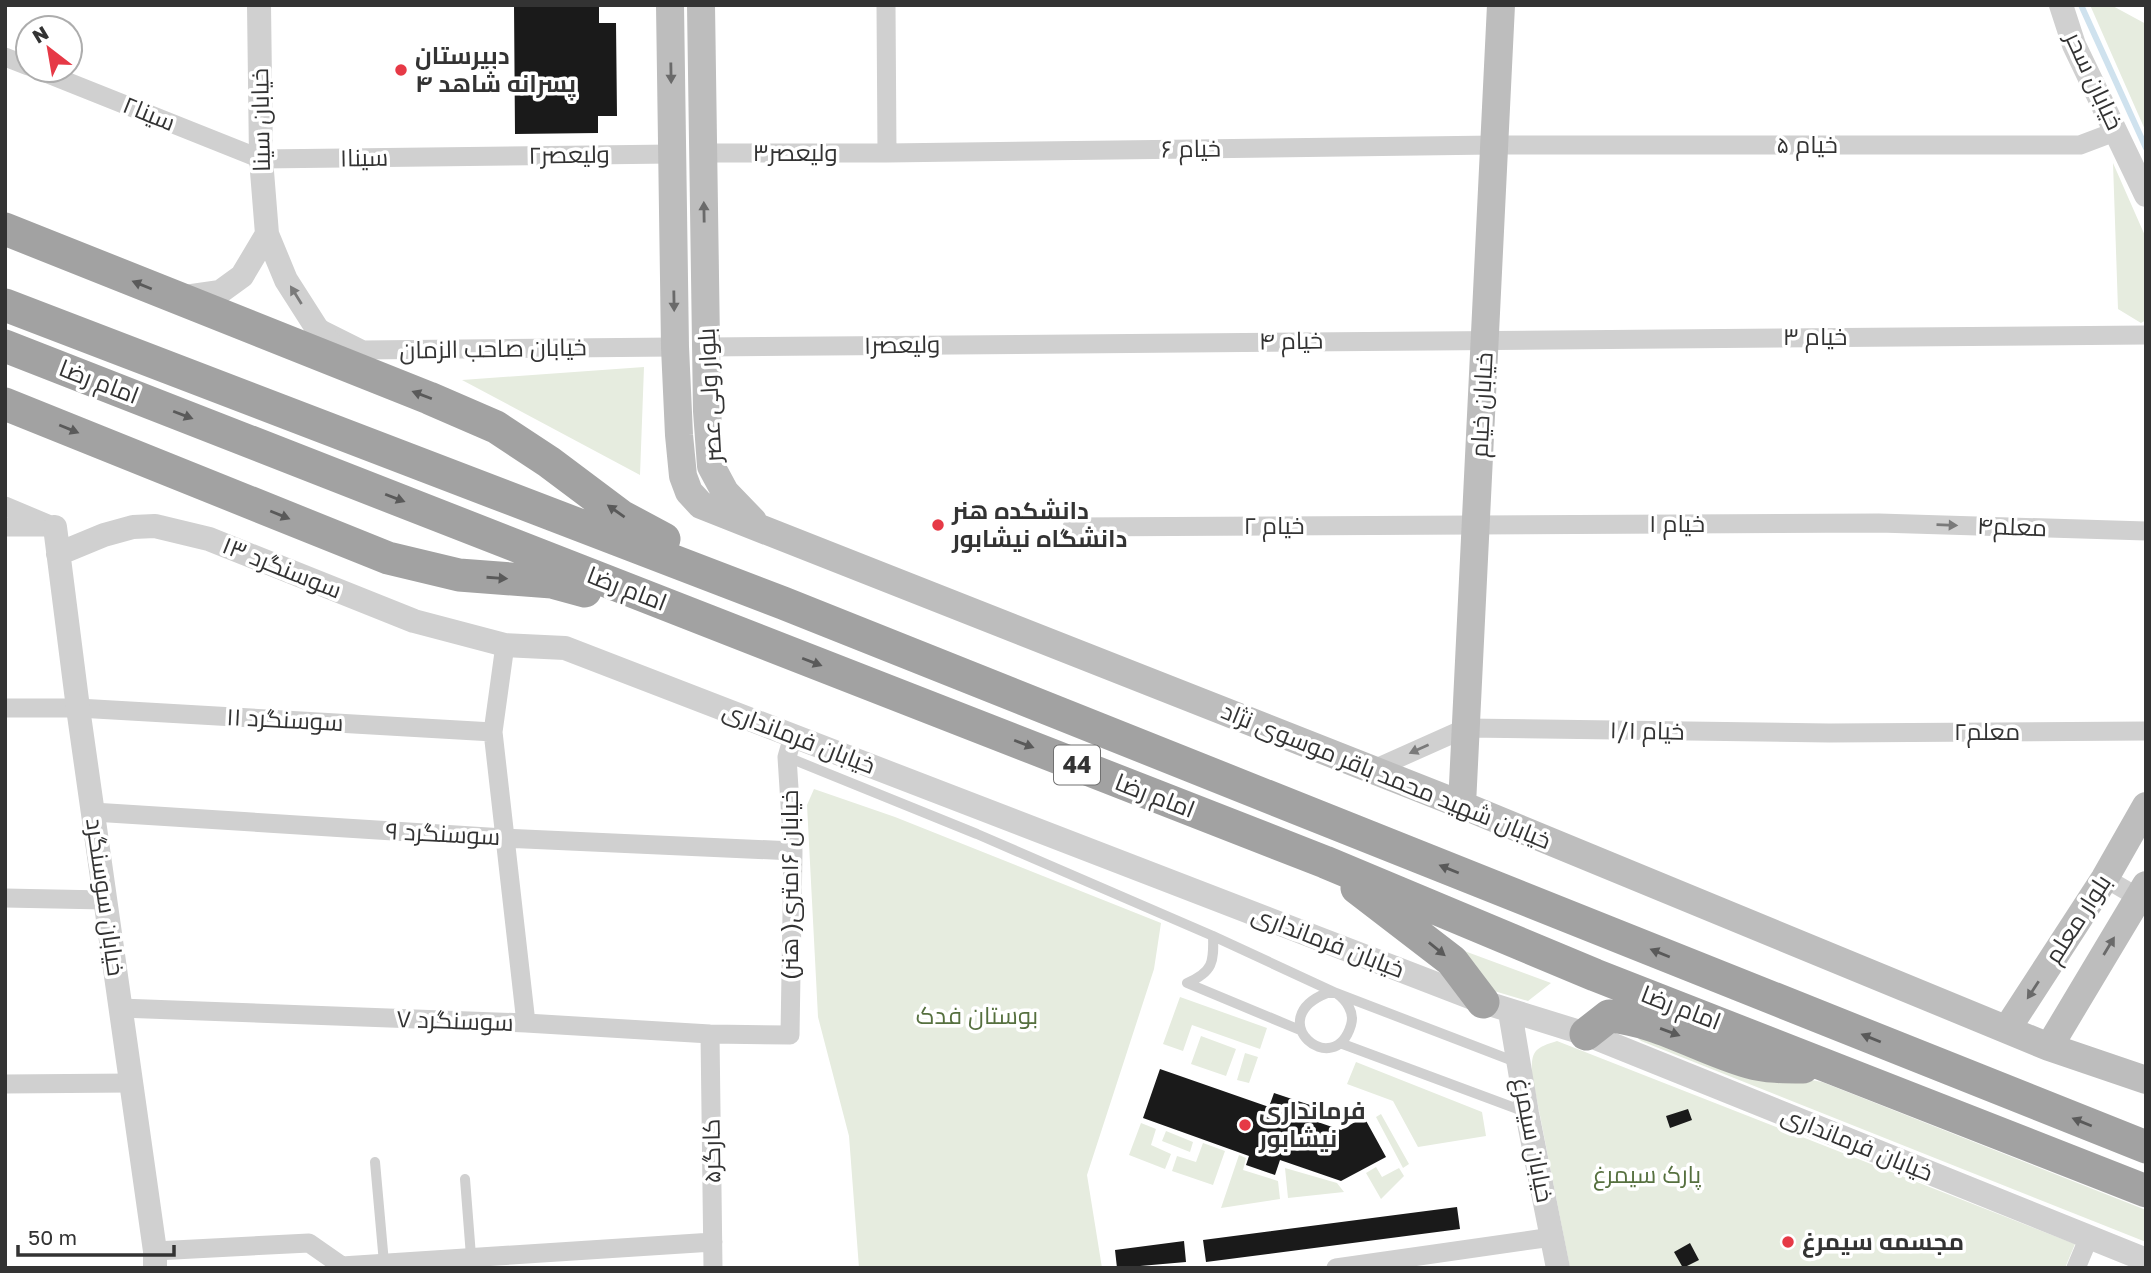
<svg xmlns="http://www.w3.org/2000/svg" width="2151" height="1273" font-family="'Golos Text',Cairo,sans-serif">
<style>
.green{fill:#e6ecdf}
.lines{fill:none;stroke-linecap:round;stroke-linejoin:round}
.stream{stroke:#cfe2ee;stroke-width:6}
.building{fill:#1a1a1a}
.service{stroke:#d0d0d0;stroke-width:10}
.minor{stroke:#d0d0d0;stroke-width:19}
.tertiary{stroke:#d0d0d0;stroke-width:24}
.secondary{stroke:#bdbdbd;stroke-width:28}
.trunk{stroke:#a2a2a2;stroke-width:33}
.oneway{fill:#6a6a6a}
.oneway2{fill:#5a5a5a}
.oneway3{fill:#7a7a7a}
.poi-dot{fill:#e63946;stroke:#fff;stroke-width:2.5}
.labels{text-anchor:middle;stroke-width:7;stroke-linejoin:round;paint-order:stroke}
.shield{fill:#fff;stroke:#707070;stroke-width:2}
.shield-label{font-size:23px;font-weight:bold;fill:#333}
.poi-label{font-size:24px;font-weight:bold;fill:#333;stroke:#fff;text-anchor:start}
.street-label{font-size:24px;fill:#333;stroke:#fff}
.park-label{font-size:24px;fill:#56703f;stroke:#fff}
</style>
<rect width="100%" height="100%" fill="#fff"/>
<path class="green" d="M2090 5H2111L2146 24V132Z
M2113 163 2146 238V320L2141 323 2118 309Z
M644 367 640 475 462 380Z
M814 789 895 817 1161 923 1154 969 1087 1175 1102 1268H859L849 1136 818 1017 807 805Z
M1459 949 1551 983 1528 1001 1494 991Z
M1180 997 1267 1028 1260 1049 1192 1025 1183 1051 1163 1044Z
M1635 1035 1780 1074 1822 1082 2146 1210V1242L1641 1041Z
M1201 1036 1236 1049 1226 1076 1191 1064Z
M1557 1041 2075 1244 2065 1268H1570L1532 1075C1531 1051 1534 1048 1557 1041Z
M1245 1053 1258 1057 1249 1083 1237 1080Z
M1356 1062 1482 1112 1486 1136 1418 1147 1393 1101 1347 1084Z
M1381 1114 1409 1164 1403 1168 1376 1117Z
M1141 1123 1156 1129 1151 1145 1171 1154 1165 1169 1129 1155Z
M1166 1131 1193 1142 1190 1152 1162 1141Z
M1203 1143 1225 1151 1213 1185 1172 1171 1177 1156 1196 1162Z
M1239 1155 1246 1158 1243 1170 1278 1181 1280 1199 1221 1208Z
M1376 1167 1382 1177 1399 1168 1404 1176 1381 1199 1366 1173Z
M1285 1168 1337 1183 1344 1192 1288 1198Z"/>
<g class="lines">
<path class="stream" d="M2081 5 2146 148"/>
</g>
<path class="building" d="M514 5H599V23H616L617 116H598V133L515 134Z
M1160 1069 1269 1107 1274 1093 1313 1106 1309 1119 1341 1130 1364 1117 1386 1157 1341 1181 1280 1160 1275 1175 1246 1165 1249 1156 1143 1118Z
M1688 1109 1692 1120 1670 1128 1666 1116Z
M1457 1207 1460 1229 1206 1262 1203 1240Z
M1184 1241 1186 1262 1117 1268 1115 1250Z
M1690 1243 1699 1260 1683 1268 1674 1252Z"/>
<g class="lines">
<path class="service" d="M787 757 977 834 1213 936 1336 993 1516 1062
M1213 936C1214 962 1213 972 1187 983L1300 1030
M1327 993H1336C1346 1000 1355 1012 1351 1025 1334 1082 1261 1019 1327 993Z
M1340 1043 1523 1111
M375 1162 384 1263
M465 1179 471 1256"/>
<path class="minor" d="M886 5 887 153
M5 57 28 66
M38 70 261 159 672 154
M703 153H887L1494 145H2080L2117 131
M321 329 363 350 675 347
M706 347 2146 335
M5 506 55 527
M5 527H47
M1072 527 1879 523 2146 531
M505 645 493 732 526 1023
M5 708H78L493 732
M1372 770 1466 728 1829 733 2146 731
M93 812 504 838 793 851
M2105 878 2146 902
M5 898 105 900
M120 1008 526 1023 710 1034 790 1035 793 851 787 757 793 736
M710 1034 713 1268
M5 1084 131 1083
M155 1251 309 1243 342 1266 713 1242
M1336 1268 1552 1237
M2076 1268 2089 1237"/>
<path class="tertiary" d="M259 5 261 159 267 234 286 280 316 327 347 363
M2061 5 2074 45 2146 195
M178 298 220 292 242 276 267 234
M55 527 78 708 155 1251V1268
M58 554 104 535 133 527 155 526 209 539 414 621 505 645 565 648 1483 1002 1586 1034 2146 1260
M1510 1012 1527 1113 1558 1268"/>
<path class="secondary" d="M670 5 675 347 679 435 683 476 689 492 701 505 1462 805 2049 1047 2146 1080
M701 5 707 411 711 466 725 492 753 521
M1462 805 1501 5
M2007 1029 2105 878 2146 806
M2049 1047 2146 885"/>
<path class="trunk" d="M5 229 429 398 496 427 549 462 621 516 664 539
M5 305 783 603 2146 1147
M5 346 1325 862 1595 975 2146 1191
M5 404 388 558 459 575 552 582 585 591
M1357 888 1452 961 1483 1002
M1586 1034 1609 1016C1658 1020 1702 1049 1749 1062 1766 1067 1785 1067 1803 1067"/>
</g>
<defs><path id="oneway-solid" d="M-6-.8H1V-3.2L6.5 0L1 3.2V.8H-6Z" transform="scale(1.75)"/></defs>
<g class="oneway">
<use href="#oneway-solid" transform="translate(671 73) rotate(89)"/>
<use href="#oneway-solid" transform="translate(704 212) rotate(-91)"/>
<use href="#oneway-solid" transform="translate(674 301) rotate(89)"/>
<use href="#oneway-solid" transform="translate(2109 946) rotate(-59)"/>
<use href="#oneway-solid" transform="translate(2033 990) rotate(123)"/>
</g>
<g class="oneway2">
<use href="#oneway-solid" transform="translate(142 285) rotate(-158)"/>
<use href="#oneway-solid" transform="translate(422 395) rotate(-159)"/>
<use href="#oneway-solid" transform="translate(183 415) rotate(21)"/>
<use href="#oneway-solid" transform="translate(69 429) rotate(22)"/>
<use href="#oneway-solid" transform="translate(395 498) rotate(21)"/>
<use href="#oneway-solid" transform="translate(616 511) rotate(-145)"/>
<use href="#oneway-solid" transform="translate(280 515) rotate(22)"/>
<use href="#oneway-solid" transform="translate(497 578) rotate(4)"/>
<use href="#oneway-solid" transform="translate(812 662) rotate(21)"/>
<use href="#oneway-solid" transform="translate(1024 744) rotate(21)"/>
<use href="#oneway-solid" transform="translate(1449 869) rotate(-158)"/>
<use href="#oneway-solid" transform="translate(1437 949) rotate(39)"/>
<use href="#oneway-solid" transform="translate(1660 953) rotate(-158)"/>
<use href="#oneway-solid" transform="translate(1670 1032) rotate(20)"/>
<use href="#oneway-solid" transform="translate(1871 1038) rotate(-158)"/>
<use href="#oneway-solid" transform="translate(2082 1122) rotate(-158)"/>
</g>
<g class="oneway3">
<use href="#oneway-solid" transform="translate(296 295) rotate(-122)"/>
<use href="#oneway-solid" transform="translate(1947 525) rotate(2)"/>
<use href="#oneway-solid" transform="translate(1419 749) rotate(156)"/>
</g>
<g class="poi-dot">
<circle cx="401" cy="70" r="7"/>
<circle cx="938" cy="525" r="7"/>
<circle cx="1245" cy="1125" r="7"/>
<circle cx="1788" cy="1242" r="7"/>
</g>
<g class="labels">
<rect class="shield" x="1054" y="745.5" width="46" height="39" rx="5"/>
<g class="shield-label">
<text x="1077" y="773">44</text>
</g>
<g class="poi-label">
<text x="415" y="64">دبیرستان<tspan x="415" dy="28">پسرانه شاهد ۴</tspan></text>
<text x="952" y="519">دانشکده هنر<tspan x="952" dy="28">دانشگاه نیشابور</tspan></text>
<text x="1259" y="1119">فرمانداری<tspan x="1259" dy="28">نیشابور</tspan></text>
<text x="1802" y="1250">مجسمه سیمرغ</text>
</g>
<g class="street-label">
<text transform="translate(2094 81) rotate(65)" y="8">خیابان سحر</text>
<text transform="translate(149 114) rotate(22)" y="8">سینا۲</text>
<text transform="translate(261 120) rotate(-91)" y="8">خیابان سینا</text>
<text x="1807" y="153">خیام ۵</text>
<text transform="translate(1191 149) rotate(-1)" y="8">خیام ۶</text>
<text x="795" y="161">ولیعصر۳</text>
<text transform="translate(569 155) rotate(-1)" y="8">ولیعصر۲</text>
<text transform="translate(364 158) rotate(-1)" y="8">سینا۱</text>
<text x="1815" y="345">خیام ۳</text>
<text transform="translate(1291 341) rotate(-1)" y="8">خیام ۴</text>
<text transform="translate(902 345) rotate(-1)" y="8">ولیعصر۱</text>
<text transform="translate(493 349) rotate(-1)" y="8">خیابان صاحب الزمان</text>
<text transform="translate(99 382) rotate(21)" y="8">امام رضا</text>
<text transform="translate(710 395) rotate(-93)" y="8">بلوار ولی عصر</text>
<text transform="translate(1482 405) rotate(-87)" y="8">خیابان خیام</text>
<text x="1677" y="532">خیام ۱</text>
<text x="1274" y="534">خیام ۲</text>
<text transform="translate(2012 527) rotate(2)" y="8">معلم۴</text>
<text transform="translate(282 568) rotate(22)" y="8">سوسنگرد ۱۳</text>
<text transform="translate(627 589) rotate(21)" y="8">امام رضا</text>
<text transform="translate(285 720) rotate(3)" y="8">سوسنگرد ۱۱</text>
<text transform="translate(1647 731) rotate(1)" y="8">خیام ۱/۱</text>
<text x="1987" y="740">معلم۲</text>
<text transform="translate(799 738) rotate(21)" y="8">خیابان فرمانداری</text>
<text transform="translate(1386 776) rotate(22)" y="8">خیابان شهید محمد باقر موسوی نژاد</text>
<text transform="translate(1155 796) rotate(21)" y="8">امام رضا</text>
<text transform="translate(443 834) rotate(3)" y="8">سوسنگرد ۹</text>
<text transform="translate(790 885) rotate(-90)" y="8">خیابان ۱۶متری( هنر)</text>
<text transform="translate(105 897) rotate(82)" y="8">خیابان سوسنگرد</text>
<text transform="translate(2078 919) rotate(-57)" y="8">بلوار معلم</text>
<text transform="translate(1328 942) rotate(21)" y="8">خیابان فرمانداری</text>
<text transform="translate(1681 1008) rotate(21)" y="8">امام رضا</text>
<text transform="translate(455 1021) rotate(2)" y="8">سوسنگرد ۷</text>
<text transform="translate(1533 1140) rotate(79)" y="8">خیابان سیمرغ</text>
<text transform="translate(1857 1144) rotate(22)" y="8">خیابان فرمانداری</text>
<text transform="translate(712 1151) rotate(-91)" y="8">کارگر۵</text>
</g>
<g class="park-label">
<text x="977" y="1024">بوستان فدک</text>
<text x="1647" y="1183">پارک سیمرغ</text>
</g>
</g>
<rect width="2151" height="1273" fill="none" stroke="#333333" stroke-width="14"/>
<g transform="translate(49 49) rotate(329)"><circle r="33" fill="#ffffff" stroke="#adadad" stroke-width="2"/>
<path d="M0-5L12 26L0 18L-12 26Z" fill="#e63946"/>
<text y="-10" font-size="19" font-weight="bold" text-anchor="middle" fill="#333333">N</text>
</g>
<path d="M18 1245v10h156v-10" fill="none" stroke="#333333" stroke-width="3.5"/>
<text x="28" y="1245" font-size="21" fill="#333333" stroke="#ffffff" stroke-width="5" paint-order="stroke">50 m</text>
</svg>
